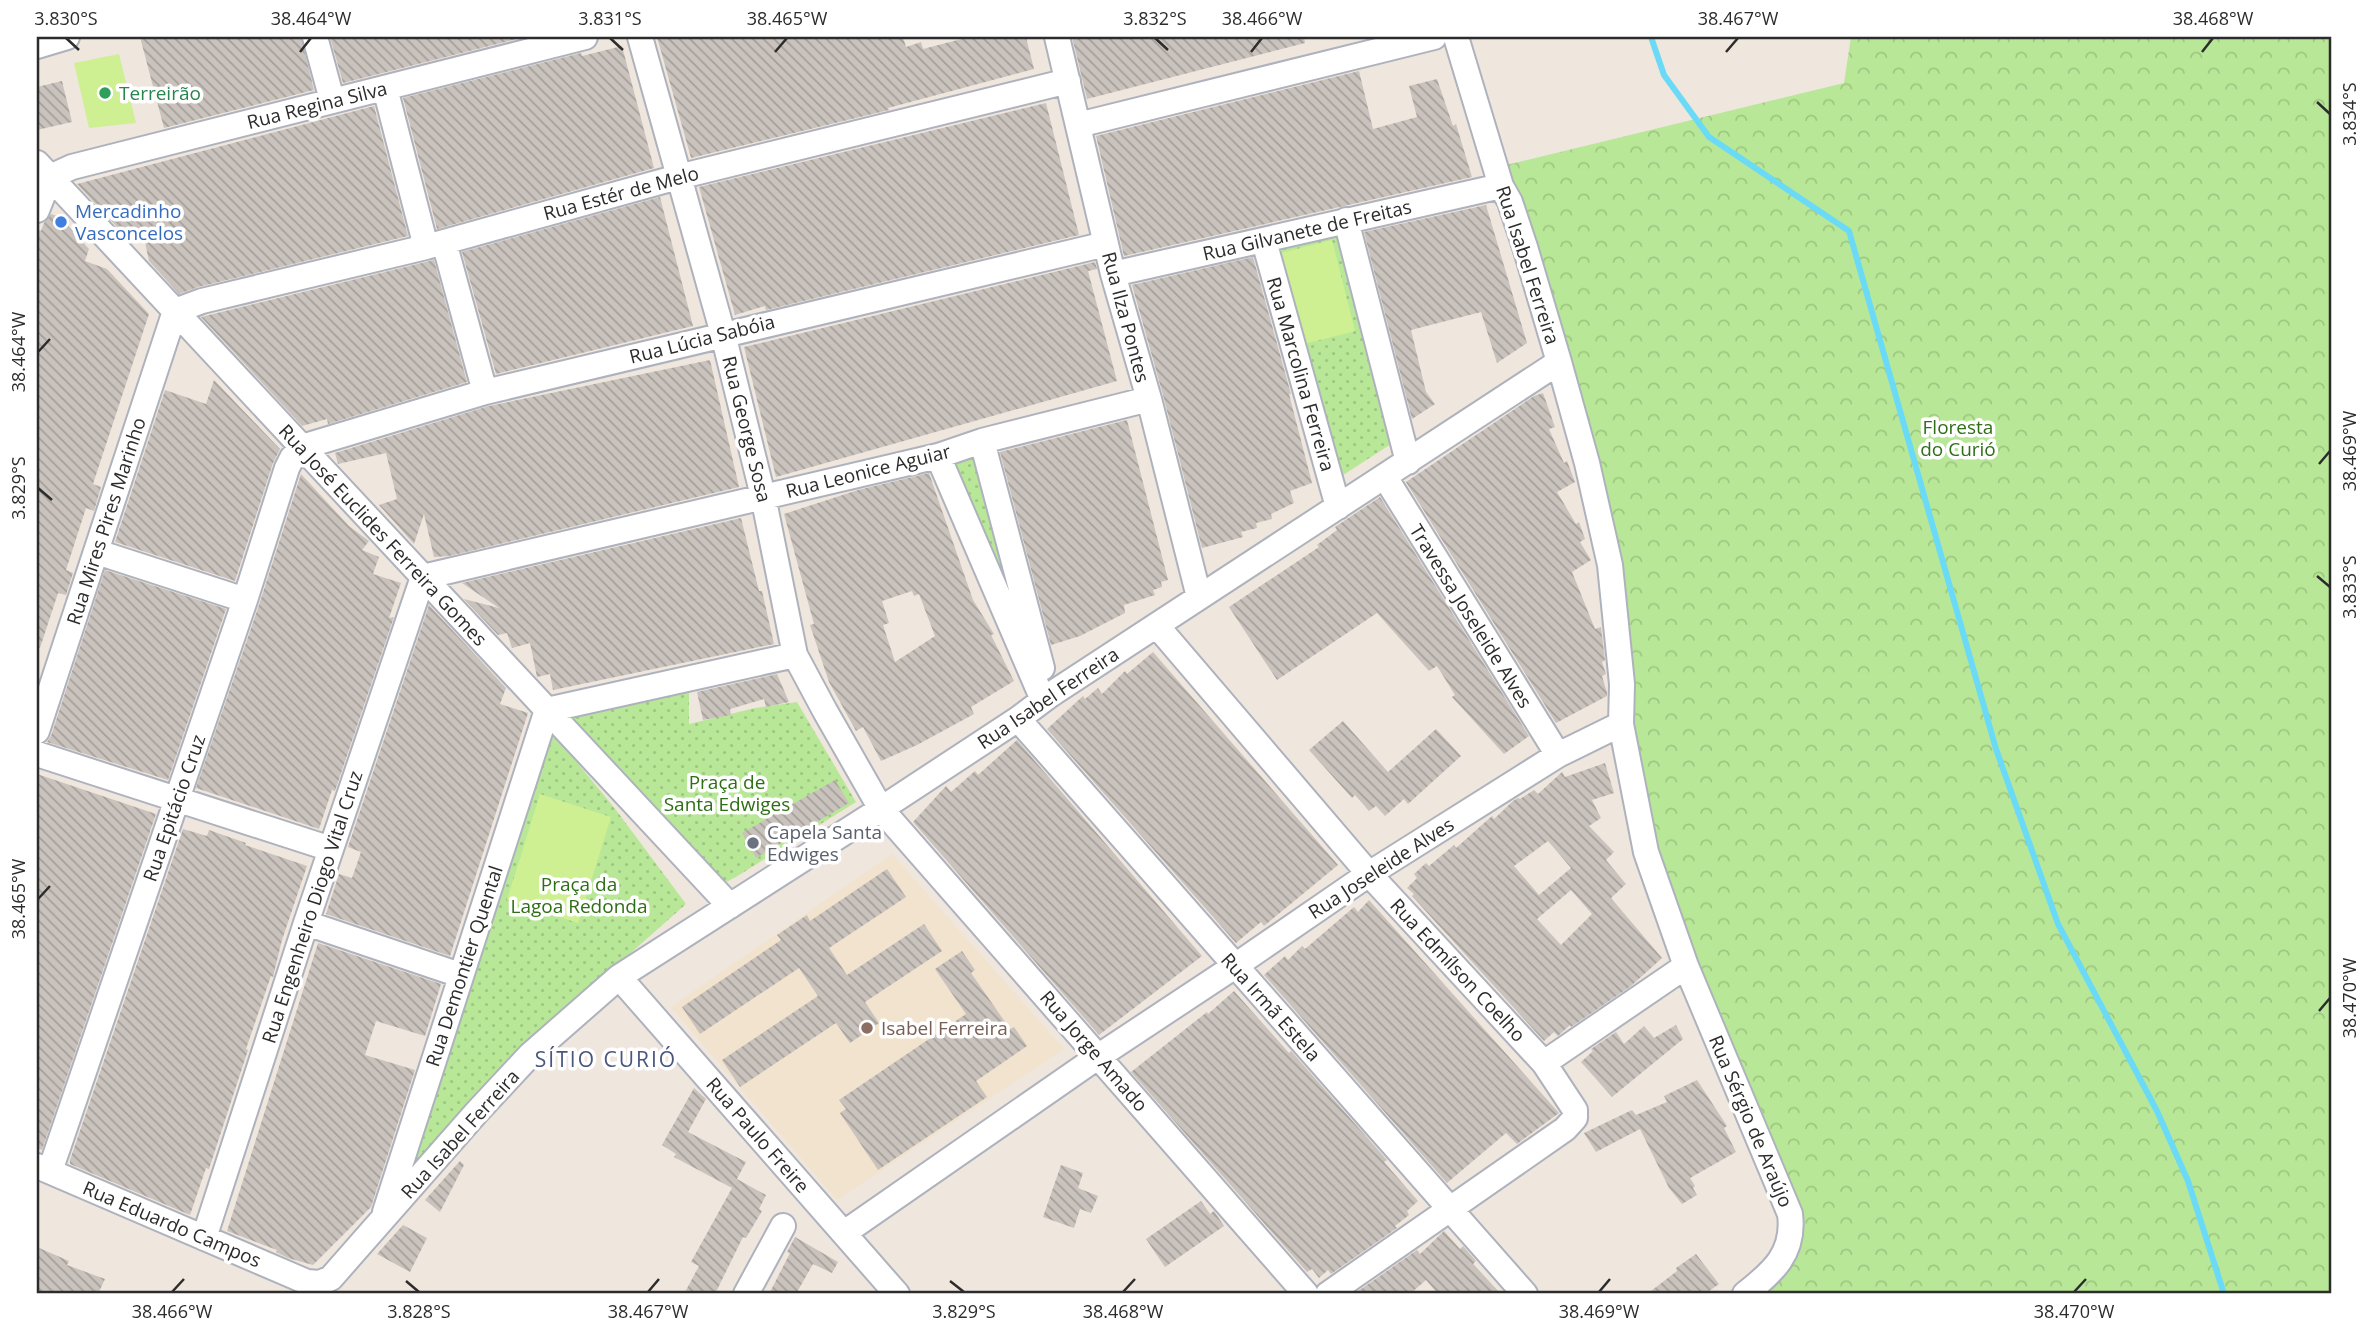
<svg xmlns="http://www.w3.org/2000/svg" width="2369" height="1331" font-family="'Open Sans',sans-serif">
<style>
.education{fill:#f1e3cd}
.forest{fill:url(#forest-crowns)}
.park{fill:url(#park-dots)}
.pitch{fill:#cef093}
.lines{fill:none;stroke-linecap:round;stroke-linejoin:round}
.stream{stroke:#6bdaf6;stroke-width:6}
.building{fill:url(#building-back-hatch);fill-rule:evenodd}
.minor-casing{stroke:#aeb2bd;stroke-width:28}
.minor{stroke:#fff;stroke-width:24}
.ticks{fill:none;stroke:#2c2c2c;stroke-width:2.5}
.leisure-dot{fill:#2e9e5b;stroke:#fff;stroke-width:2.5}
.shop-dot{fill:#3f7fe0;stroke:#fff;stroke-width:2.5}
.worship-dot{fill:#6b7280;stroke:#fff;stroke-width:2.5}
.education-dot{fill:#8d6e63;stroke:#fff;stroke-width:2.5}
.labels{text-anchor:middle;stroke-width:7;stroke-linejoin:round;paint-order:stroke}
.leisure-label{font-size:19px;fill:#27864d;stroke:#fff;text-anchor:start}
.street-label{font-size:19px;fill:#2c2c2c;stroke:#fff}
.shop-label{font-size:19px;fill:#366cbe;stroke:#fff;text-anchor:start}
.park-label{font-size:19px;fill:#2e6f16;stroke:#fff}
.worship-label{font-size:19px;fill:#5b616d;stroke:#fff;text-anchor:start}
.education-label{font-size:19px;fill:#785e54;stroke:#fff;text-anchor:start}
.neighbourhood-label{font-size:21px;letter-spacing:2px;fill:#495780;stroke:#fff}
.neatline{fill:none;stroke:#2c2c2c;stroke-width:2.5}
.ticks-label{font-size:18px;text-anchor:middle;fill:#2c2c2c}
</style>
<defs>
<pattern id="forest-crowns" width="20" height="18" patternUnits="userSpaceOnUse" patternTransform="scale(1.75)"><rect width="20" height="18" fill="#b8e897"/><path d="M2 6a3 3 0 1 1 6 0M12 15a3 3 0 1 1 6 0" fill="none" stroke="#9ec782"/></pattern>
<pattern id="park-dots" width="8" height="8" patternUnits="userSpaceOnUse" patternTransform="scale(1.75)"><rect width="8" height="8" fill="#b8e897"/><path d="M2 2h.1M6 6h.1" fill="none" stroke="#9ec782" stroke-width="1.8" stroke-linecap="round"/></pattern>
<pattern id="building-back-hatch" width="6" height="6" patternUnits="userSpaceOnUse" patternTransform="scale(1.75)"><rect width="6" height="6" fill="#cac3bd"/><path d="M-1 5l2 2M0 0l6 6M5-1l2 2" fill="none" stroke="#a49f9a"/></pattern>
</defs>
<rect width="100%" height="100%" fill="#efe6de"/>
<path class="education" d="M892 854 1064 1049 837 1200 671 1007Z"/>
<path class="forest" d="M1851 37H2332V1294H1733L1803 1234 1668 920 1609 707 1610 577 1498 167 1844 83Z"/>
<path class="park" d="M1337 232 1391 444 1334 481 1273 249Z
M980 454 1035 660 949 463Z
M689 683V724L755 708 797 702 856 802 736 877 708 891 558 714Z
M549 728 616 810 686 904 554 1021 408 1182Z"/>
<path class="pitch" d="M119 54 136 123 89 128 74 63Z
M1332 240 1355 331 1304 344 1281 253Z
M540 794 611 817 578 923 507 900Z"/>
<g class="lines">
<path class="stream" d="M1651 37 1664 75 1709 137 1849 231 1996 749 2058 924 2157 1111 2188 1181 2224 1294"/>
</g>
<path class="building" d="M140 37H301L314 90 164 128Z
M330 37H525L343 83Z
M657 37H903L906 47 921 42 923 49 969 37H1026L1034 69 888 108 889 110 691 158Z
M1072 37H1304L1305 43 1087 99Z
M622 46 654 168 437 229 403 98 581 53 582 56Z
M1359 71 1373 129 1417 117 1409 86 1437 79 1453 126 1456 124 1472 177 1124 256 1096 136Z
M62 81 72 122 37 130V87Z
M1046 103 1079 235 766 310 765 306 735 315 699 187Z
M374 106 408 236 198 287 179 294 149 261 143 233 133 236 131 242 77 184Z
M660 197 693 326 496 374 462 252Z
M1486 205 1527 343 1497 363 1481 312 1411 330 1426 392 1435 404 1412 419 1364 232Z
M51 214 60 217 89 249 85 261 107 269 149 314 93 484 101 487 94 511 86 508 66 570 73 573 66 595 58 593 40 648 37 647V229L41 231 44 223Z
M1253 257 1291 394H1289L1312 483 1290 491 1294 503 1271 514 1272 519 1256 523 1257 528 1241 532 1243 537 1202 548 1163 395 1132 285Z
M434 260 467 382 328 424 327 419 302 426 201 317Z
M1095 262 1097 269 1088 271 1117 381 776 477 744 347Z
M710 360 739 487 449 556 434 557 424 514 414 544 379 505 397 499 386 453 338 464 335 453 489 406Z
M214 380 280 449 273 463 235 581 115 542 165 390 206 404Z
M1543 393 1555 427 1549 429 1564 463 1567 461 1575 482 1557 492 1576 524 1579 522 1585 539 1580 542 1591 560 1572 572 1595 629 1601 627 1605 660 1602 662 1606 674 1602 676 1607 693V696L1556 723 1406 482 1534 396Z
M1127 420 1168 580 1161 582 1162 587 1153 590 1155 595 1124 605 1125 613 1080 636 1051 645 1000 452Z
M929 473 973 600 994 634 991 635 1014 681 971 707 974 714 917 745 881 761 863 727 856 731 829 682 810 625 814 624 784 514 858 490ZM912 591 914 596 919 594 935 636 895 662 883 625 889 623 882 601Z
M301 474 349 526 369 541 362 550 379 557 373 574 401 583 389 618 394 617 335 791 332 790 319 829 196 788 259 605Z
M1380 497 1529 736 1504 754 1452 697 1455 695 1437 666 1429 671 1377 613 1277 680 1229 607 1319 547 1317 545 1337 530 1335 527Z
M741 518 759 591H762L774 644 553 690 550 674 537 677 530 643 512 648 507 633 498 635 464 599 499 608 462 583Z
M105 570 226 609 168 780 47 742 51 736Z
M429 605 506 688 500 704 528 713 450 956 326 914 339 874 352 878 361 852 348 847Z
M1153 652 1338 865 1264 926 1261 922 1236 943 1047 729 1083 696 1085 699 1098 688 1102 694 1125 671 1127 674Z
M777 674 789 702 766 707 764 699 730 709 731 715 703 720 697 692Z
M1343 721 1388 772 1436 729 1461 756 1408 804 1404 799 1385 816 1376 806 1369 811 1355 795 1352 798 1309 750Z
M1017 740 1202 956 1099 1035 913 822 946 786 951 792 975 771 978 775Z
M1605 763 1614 793 1592 800 1601 818 1589 826 1614 852 1606 860 1626 884 1611 898 1662 958 1631 986 1571 1027 1570 1025 1558 1036 1554 1032 1544 1041 1412 896 1414 894 1407 888 1417 878 1414 874 1426 863 1429 866 1454 845 1456 848 1492 816 1494 819 1513 801 1518 798 1520 799 1534 790 1538 794 1562 772 1565 777ZM1548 841 1571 868 1539 895 1514 866ZM1571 890 1592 914 1561 945 1537 919Z
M37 774 156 814 42 1150 37 1148Z
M835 780 849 803 756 858 742 833Z
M183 829 207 836 209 830 246 843 245 845 307 866 282 940 273 977 271 976 246 1049 248 1050 209 1169 206 1168 190 1215 70 1164V1160Z
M887 869 906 897 829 948 847 975 924 924 942 951 865 1002 879 1023 850 1043 836 1023 740 1087 722 1060 818 996 799 968 700 1034 682 1007 781 940 777 935 807 915 810 921Z
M1369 900 1559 1113 1517 1144 1506 1133 1447 1183 1264 975 1285 956 1288 960 1302 946 1305 949 1354 907 1358 912Z
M318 943 441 984 425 1036 376 1021 365 1055 415 1070 371 1207 313 1265 288 1258 276 1252 277 1250 227 1231Z
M962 951 975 970 971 973 1010 1029 1014 1027 1027 1046 976 1081 987 1097 878 1170 840 1113 846 1109 839 1100 966 1014 935 969Z
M1234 991 1289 1053 1291 1051 1387 1160 1384 1162 1418 1201 1407 1211 1409 1215 1395 1226 1397 1228 1331 1274 1328 1270 1319 1278 1312 1269 1307 1272 1131 1072 1207 1012 1208 1014Z
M1676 1025 1683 1039 1612 1097 1581 1062 1593 1051 1591 1049 1616 1032 1624 1044 1644 1026 1654 1038Z
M1697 1080 1727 1126 1724 1128 1736 1152 1690 1178 1695 1186 1693 1188 1697 1195 1682 1204 1669 1188 1640 1129 1596 1152 1584 1133 1632 1110 1636 1115 1667 1102 1664 1096Z
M694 1088 706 1099 688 1132 746 1162 732 1188 674 1157 676 1154 662 1145Z
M460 1161 464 1165 440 1212 425 1200Z
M1061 1165 1083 1173 1078 1188 1098 1196 1091 1213 1080 1209 1074 1228 1043 1217Z
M737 1179 766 1195 759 1209 762 1211 746 1238 743 1237 715 1294H684L699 1266 691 1262Z
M1201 1201 1210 1214 1214 1211 1224 1226 1165 1267 1146 1239Z
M403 1225 427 1238 410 1272 377 1254Z
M1444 1231 1460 1249 1463 1246 1476 1261 1473 1264 1501 1294H1438L1426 1280 1410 1294H1354L1417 1250 1420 1254Z
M795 1237 838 1262 832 1273 813 1264 796 1294H769L790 1253 787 1252Z
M37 1247 69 1261 67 1265 105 1279 98 1294H37Z
M1696 1254 1719 1284 1705 1294H1647L1677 1271 1676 1268Z"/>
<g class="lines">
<defs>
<path id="minor" d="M315 37 332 100
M640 37 723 334 763 496 795 655 825 711 881 809 1306 1294
M1057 37 1113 274 1149 399 1199 597
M1456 37 1501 186 1510 202 1525 247 1559 362 1587 463 1610 565 1622 684 1621 724 1646 852 1686 966 1790 1214C1795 1253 1773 1272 1745 1294
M37 46 67 37
M385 88 426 247
M1078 125 1434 37
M37 163 730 906
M37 210 50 177 72 167 585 37
M1346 220 1408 462
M1264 241 1338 507
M444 242 485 392
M1113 274 1501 186
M982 441 1042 668
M938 456 1043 700
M1385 477 1558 755
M97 552 245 600
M1157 626 1369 874 1544 1063 1575 1110V1118L1565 1129 1328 1294
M1018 719 1525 1294
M37 731 175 311 202 301 426 247 678 177 1068 81
M37 754 331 849
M306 923 460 975
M619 977 897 1294
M1544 1063 1686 966
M37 1166 307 1282 320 1283 331 1278 476 1113 530 1055 619 977 881 809 1018 719 1050 695 1559 362
M50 1171 245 600 287 468 292 458 302 447 485 392 1106 244
M385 1212 547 710 795 655
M844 1233 1099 1056 1235 966 1369 874 1558 755 1621 724
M204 1238 306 923 423 577 938 456 982 441 1149 399
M746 1294 783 1226"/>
</defs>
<use href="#minor" class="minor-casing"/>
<use href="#minor" class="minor"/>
</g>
<path class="ticks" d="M66 38 79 50M610 38 623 50M1155 38 1168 50M300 52 311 38M775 52 787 38M1251 52 1262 38M1726 52 1738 38M2202 52 2213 38M2317 102 2330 114M38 352 50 339M2319 464 2330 451M38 488 52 500M2317 576 2330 587M38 899 50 886M2319 1011 2330 998M406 1281 419 1292M950 1281 964 1292M172 1292 184 1279M648 1292 659 1279M1123 1292 1135 1279M1599 1292 1610 1279M2074 1292 2086 1279"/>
<circle class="leisure-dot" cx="105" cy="93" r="7"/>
<circle class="shop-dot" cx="61" cy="222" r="7"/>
<circle class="worship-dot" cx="753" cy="843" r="7"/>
<circle class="education-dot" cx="867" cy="1028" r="7"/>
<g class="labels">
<g class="leisure-label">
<text x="119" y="100">Terreirão</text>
</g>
<g class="street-label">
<text transform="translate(317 105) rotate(-14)" y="7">Rua Regina Silva</text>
<text transform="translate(621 193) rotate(-15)" y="7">Rua Estér de Melo</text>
<text transform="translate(1307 230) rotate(-13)" y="7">Rua Gilvanete de Freitas</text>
<text transform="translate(1528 265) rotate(72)" y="7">Rua Isabel Ferreira</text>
<text transform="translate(1126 317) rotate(75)" y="7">Rua Ilza Pontes</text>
<text transform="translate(702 339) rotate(-14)" y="7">Rua Lúcia Sabóia</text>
<text transform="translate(1301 374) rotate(74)" y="7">Rua Marcolina Ferreira</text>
<text transform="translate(747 429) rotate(76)" y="7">Rua George Sosa</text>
<text transform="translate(868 471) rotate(-14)" y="7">Rua Leonice Aguiar</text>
<text transform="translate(106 521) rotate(-72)" y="7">Rua Mires Pires Marinho</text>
<text transform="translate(383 535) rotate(47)" y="7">Rua José Euclides Ferreira Gomes</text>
<text transform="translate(1471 616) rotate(58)" y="7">Travessa Joseleide Alves</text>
<text transform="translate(1048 698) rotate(-34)" y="7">Rua Isabel Ferreira</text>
<text transform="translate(174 808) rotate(-71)" y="7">Rua Epitácio Cruz</text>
<text transform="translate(1381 868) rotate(-33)" y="7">Rua Joseleide Alves</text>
<text transform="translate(312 907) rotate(-72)" y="7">Rua Engenheiro Diogo Vital Cruz</text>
<text transform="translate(464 966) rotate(-72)" y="7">Rua Demontier Quental</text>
<text transform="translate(1458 970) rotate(47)" y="7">Rua Edmílson Coelho</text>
<text transform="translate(1271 1007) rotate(48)" y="7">Rua Irmã Estela</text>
<text transform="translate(1094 1051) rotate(49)" y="7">Rua Jorge Amado</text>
<text transform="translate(1751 1121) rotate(67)" y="7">Rua Sérgio de Araújo</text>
<text transform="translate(460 1134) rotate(-48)" y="7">Rua Isabel Ferreira</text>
<text transform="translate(758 1135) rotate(49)" y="7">Rua Paulo Freire</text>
<text transform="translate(172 1224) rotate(23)" y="7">Rua Eduardo Campos</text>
</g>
<g class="shop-label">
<text x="75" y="218">Mercadinho<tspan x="75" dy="22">Vasconcelos</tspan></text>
</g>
<g class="park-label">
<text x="1958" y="434">Floresta<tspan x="1958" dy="22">do Curió</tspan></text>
<text x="727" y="789">Praça de<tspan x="727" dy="22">Santa Edwiges</tspan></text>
<text x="579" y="891">Praça da<tspan x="579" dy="22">Lagoa Redonda</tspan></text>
</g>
<g class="worship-label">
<text x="767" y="839">Capela Santa<tspan x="767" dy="22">Edwiges</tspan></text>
</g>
<g class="education-label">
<text x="881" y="1035">Isabel Ferreira</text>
</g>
<g class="neighbourhood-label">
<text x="606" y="1067">SÍTIO CURIÓ</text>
</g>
</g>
<rect width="2369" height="1331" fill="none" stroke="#ffffff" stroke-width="77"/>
<rect x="38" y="38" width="2292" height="1254" class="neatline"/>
<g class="ticks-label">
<text x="66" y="25">3.830°S</text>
<text x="311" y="25">38.464°W</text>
<text x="610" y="25">3.831°S</text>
<text x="787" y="25">38.465°W</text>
<text x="1155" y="25">3.832°S</text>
<text x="1262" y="25">38.466°W</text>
<text x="1738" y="25">38.467°W</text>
<text x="2213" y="25">38.468°W</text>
<text transform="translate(2350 114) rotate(-90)" y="6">3.834°S</text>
<text transform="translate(19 352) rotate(-90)" y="6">38.464°W</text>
<text transform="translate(2350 451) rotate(-90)" y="6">38.469°W</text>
<text transform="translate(19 488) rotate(-90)" y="6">3.829°S</text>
<text transform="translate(2350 587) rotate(-90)" y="6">3.833°S</text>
<text transform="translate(19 899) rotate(-90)" y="6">38.465°W</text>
<text transform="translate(2350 998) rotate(-90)" y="6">38.470°W</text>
<text x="172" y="1318">38.466°W</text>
<text x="419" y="1318">3.828°S</text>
<text x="648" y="1318">38.467°W</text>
<text x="964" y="1318">3.829°S</text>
<text x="1123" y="1318">38.468°W</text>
<text x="1599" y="1318">38.469°W</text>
<text x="2074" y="1318">38.470°W</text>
</g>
</svg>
